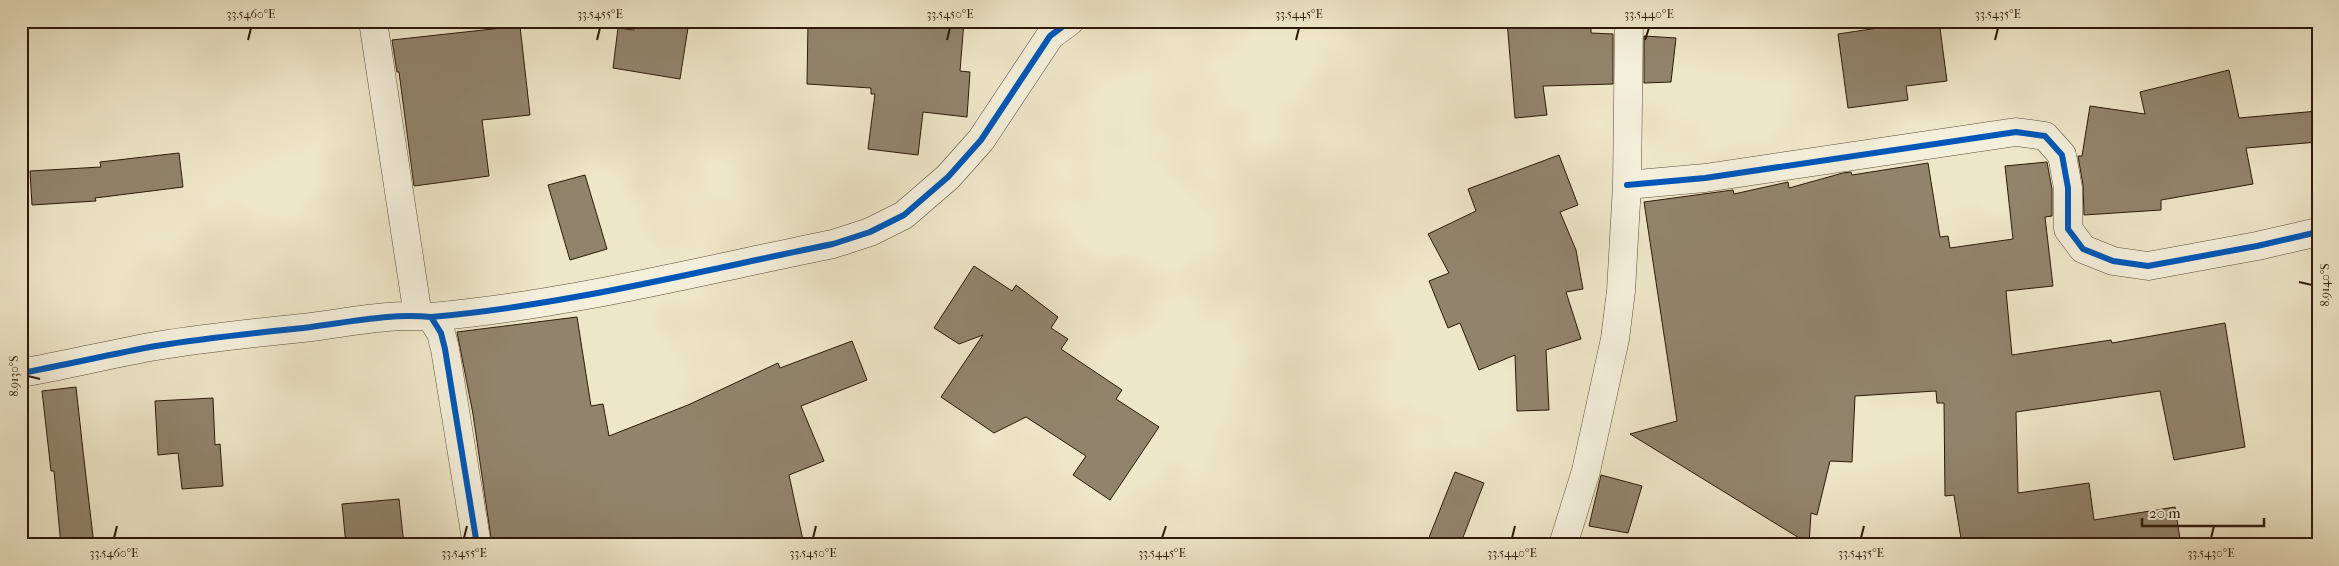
<svg xmlns="http://www.w3.org/2000/svg" width="2339" height="566" font-family="'IM FELL French Canon',serif">
<style>
.building{fill:#91846c;stroke:#2d1909}
.lines{fill:none;stroke-linecap:round;stroke-linejoin:round}
.street-casing{stroke:#5d4c39;stroke-width:29}
.street{stroke:#f4efdb;stroke-width:28}
.cycleway-casing{stroke:#f4efdb;stroke-width:9}
.cycleway{stroke:#0057b8;stroke-width:6}
.ticks{fill:none;stroke:#2d1909;stroke-width:2}
.neatline{fill:none;stroke:#2d1909;stroke-width:2}
.ticks-label{font-size:12px;text-anchor:middle;fill:#2d1909}
</style>
<rect width="100%" height="100%" fill="#eee6c8"/>
<filter id="stains"><feTurbulence type="fractalNoise" baseFrequency=".004" numOctaves="4"/><feColorMatrix values="0 0 0 0 .2 0 0 0 0 .09 0 0 0 0 .02 0 0 0 .5 -.17"/></filter>
<radialGradient id="worn" r=".72"><stop offset=".6" stop-color="#630" stop-opacity="0"/><stop offset="1" stop-color="#630" stop-opacity=".3"/></radialGradient>
<path class="building" d="M635 21H689L680 79 613 68 618 28 634 30Z
M808 21H964L960 71 970 72 967 117 923 112 918 155 868 149 875 94H871V88L807 84Z
M1507 21H1591V33L1613 34V84L1543 86 1547 115 1515 118Z
M1925 21H1939L1947 81 1906 86 1908 100 1848 108 1838 34Z
M520 26 530 115 482 120 489 176 414 186 399 72H397L392 40Z
M1644 36 1676 38 1671 82 1644 83Z
M2229 70 2239 118 2318 111V142L2246 148 2253 184 2161 200V210L2084 215 2083 185 2078 156H2082L2090 106 2145 114 2140 92Z
M179 153 183 187 95 198 96 201 32 205 30 171 101 167 100 162Z
M1559 155 1578 205 1560 212 1576 250 1583 289 1566 292 1581 339 1546 350 1549 410 1517 411 1515 355 1479 370 1460 323 1448 328 1429 281 1449 273 1428 234 1476 211 1468 189Z
M2047 162 2052 189V216L2045 217 2053 286 2006 291 2012 355 2111 340 2112 343 2225 323 2245 447 2174 460 2160 391 2016 412 2018 493 2089 483 2094 520 2175 507 2181 545H1962L1954 495 1945 496 1944 403H1937L1936 391 1855 396 1852 462 1830 461 1817 515 1811 513 1809 544 1630 434 1677 421 1644 202 1733 190 1734 194 1788 182 1789 188 1843 173 1851 172 1852 175 1928 163 1940 237 1948 236 1950 248 2013 239 2005 166Z
M585 175 607 249 570 260 548 185Z
M974 266 1012 291 1016 285 1058 317 1051 328 1068 339 1061 349 1122 390 1116 399 1159 427 1110 500 1073 475 1086 456 1026 417 994 433 941 397 983 335 959 344 934 328Z
M577 317 591 406 603 404 609 436 688 405 778 363 780 368 852 341 867 380 801 406 824 461 789 475 804 545H492L473 414 457 332Z
M76 387 83 451 94 545H61L54 471H51L42 391Z
M213 398 215 445 220 444 223 486 182 489 178 453 158 455 155 401Z
M1455 472 1484 483 1460 545H1426Z
M1601 475 1642 486 1628 533 1589 526Z
M399 499 404 545H346L342 504Z"/>
<g class="lines">
<defs>
<path id="street" d="M373 21 418 316
M1627 185 1705 178 2016 132 2045 136 2062 155 2068 188V229L2083 249 2113 261 2148 266 2257 246 2318 232
M431 317C567 305 699 271 833 244L870 232 904 215 948 177 981 140 1050 36 1070 21
M21 373C66 365 111 354 156 346 205 338 253 333 303 328 346 323 388 313 431 317L441 333 445 349 477 545
M1563 545 1586 471 1615 339 1621 291 1627 185 1629 21"/>
</defs>
<use href="#street" class="street-casing"/>
<use href="#street" class="street"/>
<defs>
<path id="cycleway" d="M1627 185 1705 178 2016 132 2045 136 2062 155 2068 188V229L2083 249 2113 261 2148 266 2257 246 2318 232
M431 317C567 305 699 271 833 244L870 232 904 215 948 177 981 140 1050 36 1070 21
M21 373C66 365 111 354 156 346 205 338 253 333 303 328 346 323 388 313 431 317L441 333 445 349 477 545"/>
</defs>
<use href="#cycleway" class="cycleway-casing"/>
<use href="#cycleway" class="cycleway"/>
</g>
<path class="ticks" d="M248 40 251 28M597 40 600 28M947 40 950 28M1296 40 1299 28M1645 40 1649 28M1995 40 1998 28M2299 282 2312 285M28 376 40 379M114 538 117 526M464 538 467 526M813 538 816 526M1162 538 1166 526M1512 538 1515 526M1861 538 1864 526M2211 538 2214 526"/>
<rect width="2339" height="566" fill="none" stroke="#eee6c8" stroke-width="55"/>
<path d="M2142 518v8h122v-8" fill="none" stroke="#2d1909" stroke-width="2.5"/>
<text x="2149" y="518" font-size="15" fill="#2d1909" stroke="#f4efdb" stroke-width="4" paint-order="stroke">20 m</text>
<rect x="28" y="28" width="2284" height="510" class="neatline"/>
<g class="ticks-label">
<text x="251" y="18">33.5460°E</text>
<text x="600" y="18">33.5455°E</text>
<text x="950" y="18">33.5450°E</text>
<text x="1299" y="18">33.5445°E</text>
<text x="1649" y="18">33.5440°E</text>
<text x="1998" y="18">33.5435°E</text>
<text transform="translate(2325 285) rotate(-90)" y="4">8.9140°S</text>
<text transform="translate(14 376) rotate(-90)" y="4">8.9130°S</text>
<text x="114" y="557">33.5460°E</text>
<text x="464" y="557">33.5455°E</text>
<text x="813" y="557">33.5450°E</text>
<text x="1162" y="557">33.5445°E</text>
<text x="1512" y="557">33.5440°E</text>
<text x="1861" y="557">33.5435°E</text>
<text x="2211" y="557">33.5430°E</text>
</g>
<rect width="100%" height="100%" filter="url(#stains)"/>
<rect width="100%" height="100%" fill="url(#worn)"/>
</svg>
